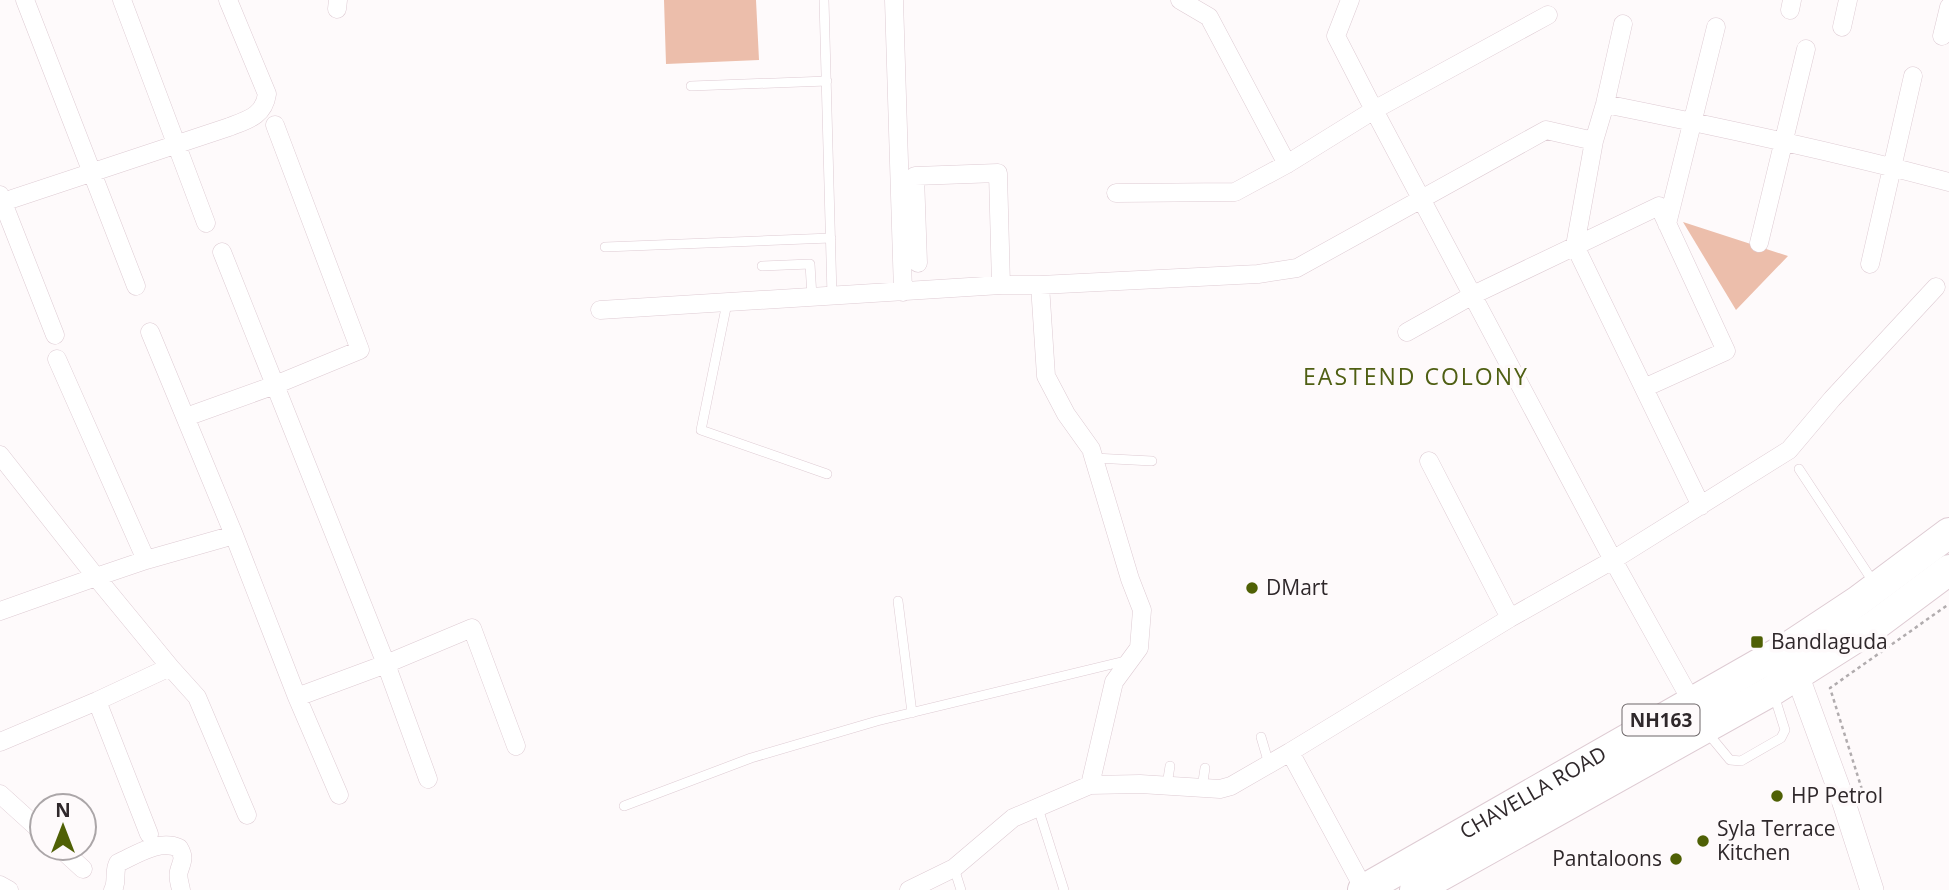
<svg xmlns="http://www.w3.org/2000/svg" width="1949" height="890" font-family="'Open Sans',sans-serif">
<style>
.green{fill:#ecbeab}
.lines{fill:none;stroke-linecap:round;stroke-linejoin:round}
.service-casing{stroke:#decbd3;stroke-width:10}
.minor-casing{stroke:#decbd3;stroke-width:19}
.tertiary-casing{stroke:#decbd3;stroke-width:24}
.trunk-casing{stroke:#decbd3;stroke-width:32}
.path{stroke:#b1acae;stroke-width:2.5;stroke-dasharray:3.5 3.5;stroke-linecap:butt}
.service{stroke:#fff;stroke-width:9}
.minor{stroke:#fff;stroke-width:18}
.tertiary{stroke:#fff;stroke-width:23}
.trunk{stroke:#fff;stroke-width:30}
.poi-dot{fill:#4f6005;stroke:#fefafb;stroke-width:2.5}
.labels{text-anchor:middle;stroke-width:7;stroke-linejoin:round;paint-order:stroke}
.shield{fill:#fefafb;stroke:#6d6769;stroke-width:2}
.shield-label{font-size:19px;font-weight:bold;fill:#2f282b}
.poi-label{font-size:21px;fill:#2f282b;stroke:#fefafb;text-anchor:start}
.street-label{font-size:21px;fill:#2f282b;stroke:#fefafb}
.neighbourhood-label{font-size:23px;letter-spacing:2px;fill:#4f5f13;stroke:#fefafb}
</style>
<rect width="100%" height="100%" fill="#fefafb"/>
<path class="green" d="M664 0H756L759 60 666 64Z
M1683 222 1788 256 1736 310Z"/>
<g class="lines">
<defs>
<path id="service" d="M824 0 832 296
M691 86 827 81
M605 247 831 238
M762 266 810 264 812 297
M727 303 701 430 827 474
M1094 458 1152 461
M1799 469 1874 583
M898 601 912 713
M1706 731 1730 760 1741 761 1781 738 1785 730 1774 695
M1261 737 1269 764
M1167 785 1170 766
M1202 788 1205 768
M624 806 751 758 877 721 1129 660
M1038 808 1064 890
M954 868 961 890"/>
<path id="minor" d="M25 0 136 286
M122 0 206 223
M894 0 903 292
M1180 0 1209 17 1287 164
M1350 0 1336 36 1374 110 1613 560 1692 702
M337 9 338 0
M1790 10 1792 0
M1623 24 1605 104 1594 141 1575 246 1701 506
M1842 27 1848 0
M1942 36 1949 7
M1605 104C1720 127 1835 152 1949 182
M1116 193 1235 192 1287 164 1374 110 1548 15
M0 195 55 335
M0 203 229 127C247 120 264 116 267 94L228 0
M1667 224 1716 27
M1759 243 1806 49
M222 252 275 385 360 350 275 125
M918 263 915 176 998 173 1001 285
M1870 264 1913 76
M1040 285 1046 376 1066 414 1091 449 1130 579 1142 610 1139 648 1114 682 1090 785
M600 310 1001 285H1040L1258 274 1297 268 1546 130 1594 141
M1407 332 1473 295 1659 206 1726 351 1644 388
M57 359 146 560
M186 417 275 385 386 664 428 779
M0 455 96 577 0 611
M1429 461 1510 618
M234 535 297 697 386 664 472 628 516 746
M170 667 197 697 247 815
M297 697 339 795
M97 701 149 834
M0 742 97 701 170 667 96 577 146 560 234 535 150 332
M0 794 42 832
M60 848 83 869
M0 885 9 890
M1364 889 1290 752 1510 618 1613 560 1789 450 1832 399 1936 287
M113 890C118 881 113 872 118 863 136 855 159 839 179 848 185 858 182 861 179 871 177 877 180 884 181 890
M909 890 954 868 1013 818 1090 785 1140 784 1220 789 1231 786 1290 752"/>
<path id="tertiary" d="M1792 661 1844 803 1872 890"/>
<g id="trunk">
<path id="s1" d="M1363 890 1787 648 1858 601 1949 533"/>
<path d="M1415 890 1773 690 1874 626 1949 570"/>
</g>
</defs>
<use href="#service" class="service-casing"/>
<use href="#minor" class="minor-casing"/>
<use href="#tertiary" class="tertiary-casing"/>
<use href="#trunk" class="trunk-casing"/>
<path class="path" d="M1864 796 1830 688 1949 604"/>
<use href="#service" class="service"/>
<use href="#minor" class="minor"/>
<use href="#tertiary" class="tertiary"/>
<use href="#trunk" class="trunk"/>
</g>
<g class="poi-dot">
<circle cx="1252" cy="588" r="7"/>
<rect x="1750" y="635" width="14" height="14" rx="3.5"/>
<circle cx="1777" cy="796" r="7"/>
<circle cx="1703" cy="841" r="7"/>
<circle cx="1676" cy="859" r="7"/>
</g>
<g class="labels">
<rect class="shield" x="1622.5" y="704.5" width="77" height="31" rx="5"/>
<g class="shield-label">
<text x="1661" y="727">NH163</text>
</g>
<g class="poi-label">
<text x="1266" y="595">DMart</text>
<text x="1771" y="649">Bandlaguda</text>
<text x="1791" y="803">HP Petrol</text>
<text x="1717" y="836">Syla Terrace<tspan x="1717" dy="24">Kitchen</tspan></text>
<text x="1662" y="866" text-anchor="end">Pantaloons</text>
</g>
<g class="street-label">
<text dy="7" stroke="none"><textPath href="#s1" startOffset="196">CHAVELLA ROAD</textPath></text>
</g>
<g class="neighbourhood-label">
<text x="1416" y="385">EASTEND COLONY</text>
</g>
</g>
<g transform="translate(63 827)"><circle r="33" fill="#fefafb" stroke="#aba6a8" stroke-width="2"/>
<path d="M0-5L12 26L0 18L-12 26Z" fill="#4f6005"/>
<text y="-10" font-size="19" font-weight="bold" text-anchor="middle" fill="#2f282b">N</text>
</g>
</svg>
